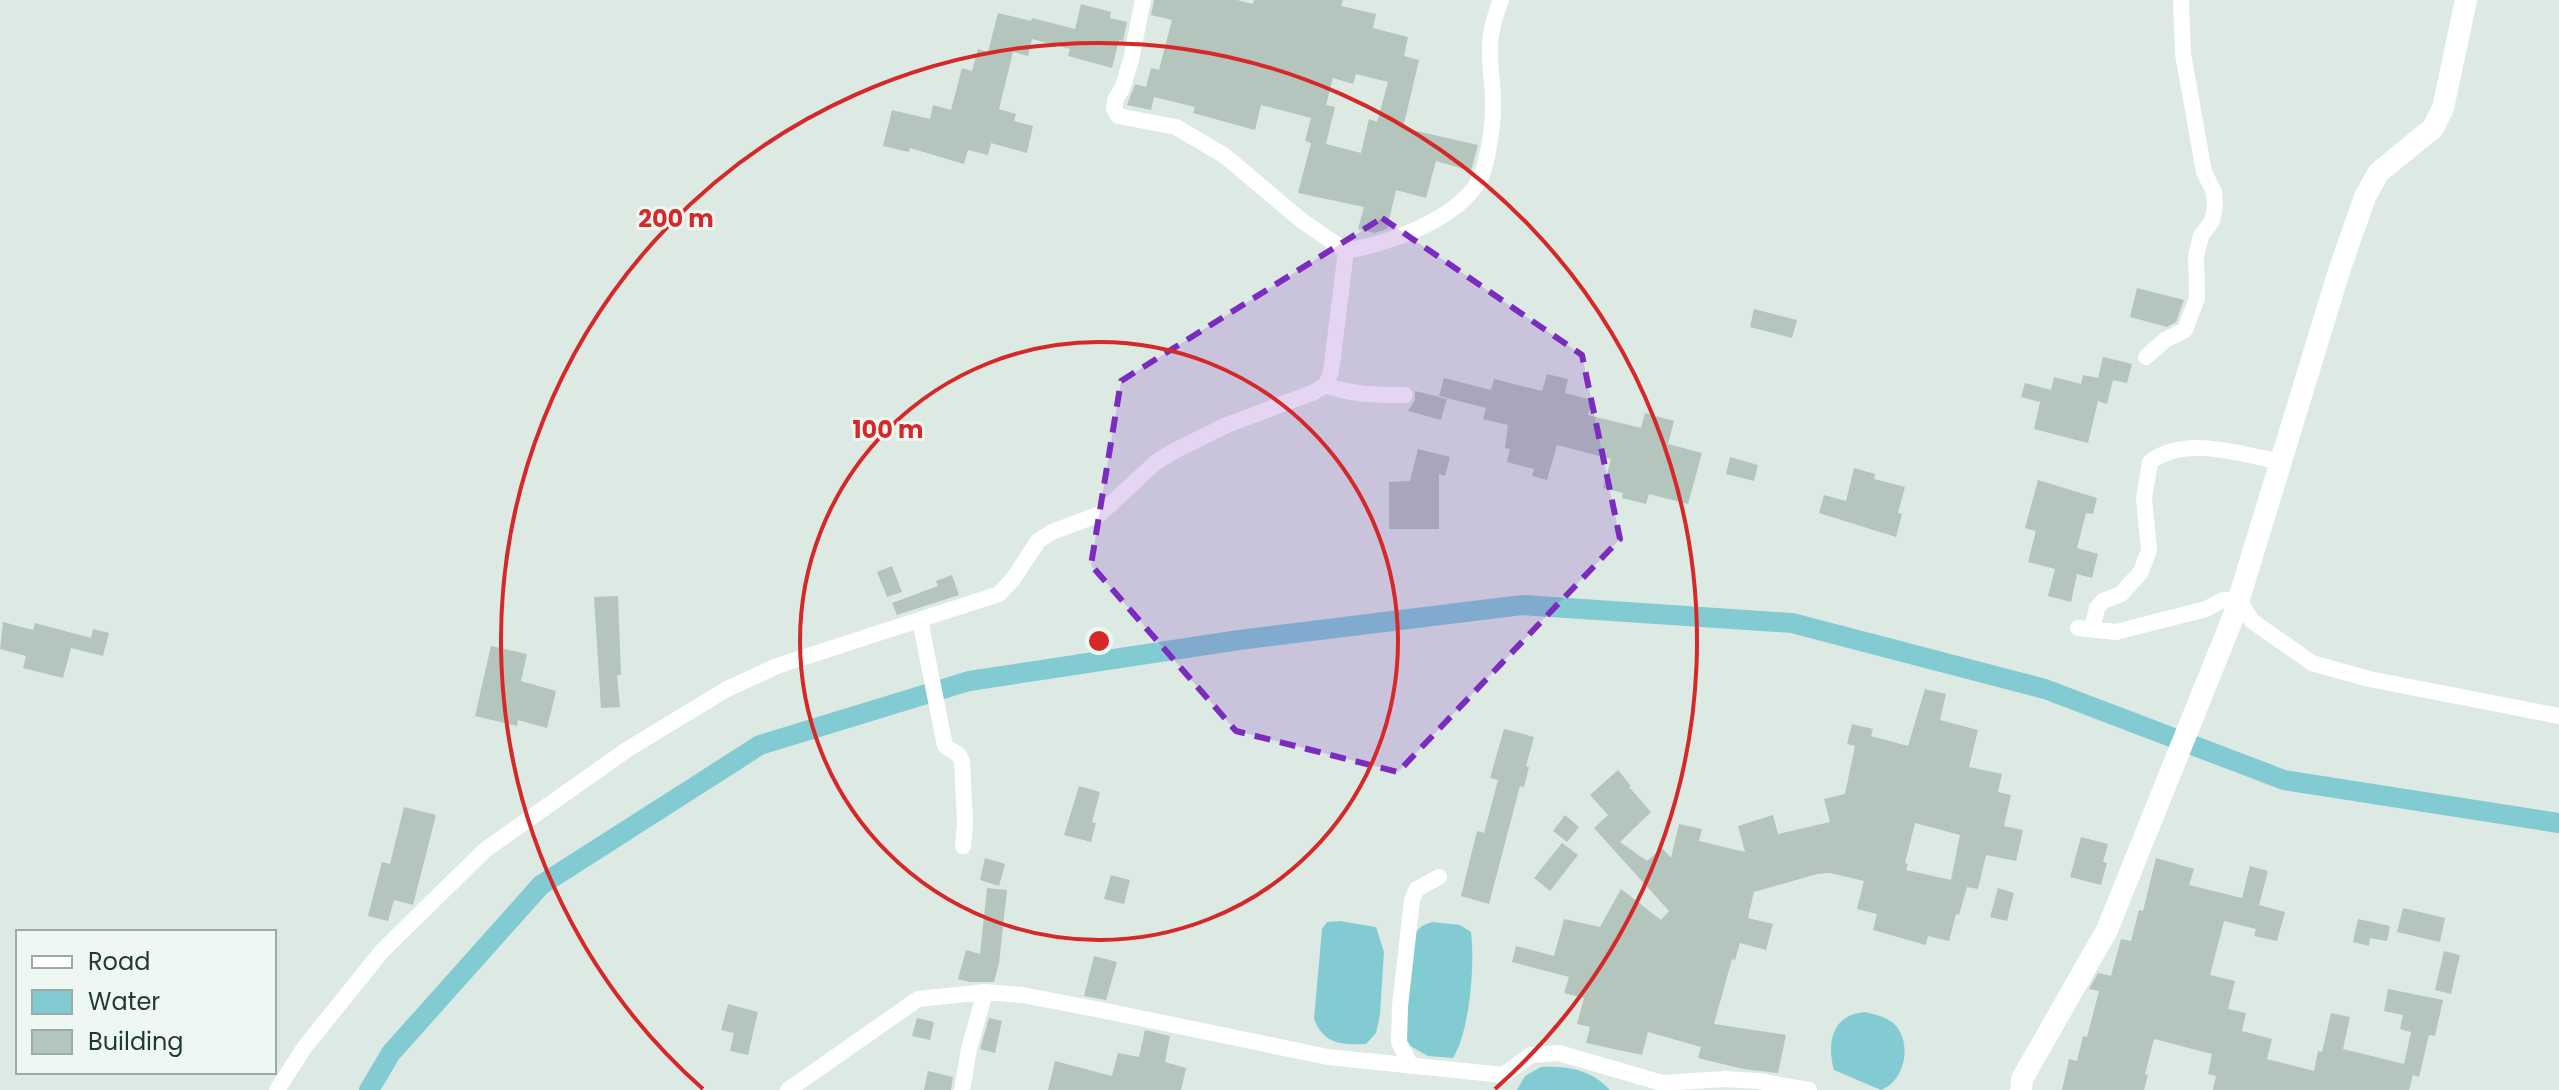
<svg xmlns="http://www.w3.org/2000/svg" width="2559" height="1090" font-family="Poppins,sans-serif">
<style>
.water{fill:#83cbd2}
.lines{fill:none;stroke-linecap:round;stroke-linejoin:round}
.canal{stroke:#83cbd2;stroke-width:20}
.building{fill:#b3c5bc;fill-rule:evenodd}
.minor{stroke:#fff;stroke-width:16}
.tertiary{stroke:#fff;stroke-width:22}
.marked{fill:#7b2cbf;fill-opacity:0.2;stroke:#7b2cbf;stroke-width:6;stroke-dasharray:16 10;stroke-linejoin:round}
.ring{fill:none;stroke:#d62828;stroke-width:4}
.centre{fill:#d62828;stroke:#eef7f2;stroke-width:4}
.ring-label{font-size:24px;text-anchor:middle;font-weight:bold;fill:#d62828;stroke:#eef7f2;stroke-width:6;stroke-linejoin:round;paint-order:stroke}
</style>
<rect width="100%" height="100%" fill="#ddeae3"/>
<path class="water" d="M1340 921 1376 927 1384 952 1380 1015 1376 1033 1366 1044C1341 1045 1324 1044 1314 1019L1322 929 1327 922Z
M1432 922 1460 925 1471 932C1475 964 1470 1031 1453 1058L1428 1056 1407 1044C1407 1019 1405 954 1416 932 1420 926 1426 924 1432 922Z
M1865 1012C1877 1015 1892 1018 1899 1030 1911 1050 1903 1082 1881 1090L1834 1070C1826 1042 1833 1014 1865 1012Z
M1541 1067C1569 1066 1591 1070 1610 1090H1517L1525 1076Z"/>
<g class="lines">
<path class="canal" d="M369 1090 391 1053 541 885 760 745 969 681 1239 640 1522 605 1792 623 2045 689 2284 780 2559 823"/>
</g>
<path class="building" d="M1154 0H1237L1253 4 1254 0H1343L1341 6 1376 14 1373 28 1408 37 1404 56 1419 60 1403 128 1478 145 1471 171 1436 161 1426 198 1396 190 1387 229 1374 233 1358 229 1364 207 1298 193 1311 143 1305 141 1311 118 1261 105 1255 130 1193 113 1195 107 1154 97 1151 110 1127 105 1135 84 1146 87 1151 68 1159 70 1172 20 1151 15ZM1356 74 1388 82 1377 122 1369 119 1361 153 1326 144 1335 107 1326 105 1333 78 1353 84Z
M1081 4 1111 12 1110 18 1127 22 1123 41 1119 40 1112 68 1068 56 1070 49 1032 39 1028 56 1013 52 999 109 1016 114 1014 121 1033 126 1027 153 991 143 988 155 968 150 964 164 910 148 909 152 883 146 892 110 930 119 933 105 951 110 962 68 972 71 978 49 988 52 998 13 1031 21 1032 18 1075 29Z
M2137 288 2184 300 2176 322 2167 327 2130 317Z
M1754 309 1797 320 1792 338 1750 327Z
M2103 357 2132 364 2127 383 2113 380 2107 404 2098 401 2088 443 2034 429 2040 402 2021 397 2025 383 2051 390 2054 377 2081 384 2083 375 2098 378Z
M1547 374 1568 379 1565 393 1592 400 1588 415 1641 428 1645 413 1674 421 1668 444 1702 453 1688 504 1649 494 1646 504 1622 498 1623 493 1603 488 1611 459 1557 445 1547 480 1532 476 1534 469 1507 462 1510 449 1505 448 1508 425 1483 419 1486 408 1439 396 1444 378 1491 390 1494 379 1542 391Z
M1415 391 1447 399 1441 420 1408 411 1415 400Z
M1418 449 1450 457 1445 476 1439 474V529H1389V482L1410 481Z
M1730 457 1758 465 1754 481 1726 474Z
M1854 468 1875 474 1874 479 1905 487 1898 513 1902 514 1896 537 1819 513 1824 495 1846 501Z
M2038 480 2097 498 2093 514 2086 513 2077 548 2098 554 2092 578 2077 574 2071 602 2048 596 2055 569 2028 562 2036 531 2025 528Z
M892 566 902 592 887 597 877 572Z
M952 575 959 595 897 615 892 603 938 586 936 581Z
M618 596 621 675H617L620 707 601 708 594 597Z
M3 622 33 630 35 623 91 638 93 629 109 633 103 656 71 648 63 678 23 668 26 656 0 649Z
M491 646 527 654 521 681 556 691 547 728 518 720 517 726 475 716Z
M1925 689 1946 694 1940 720 1978 730 1969 767 2002 774 1998 792 2011 795 2004 826 2023 830 2016 861 1986 855 1978 889 1967 887 1959 915 1956 914 1949 941 1928 936 1926 945 1873 930 1877 914 1857 909 1864 881 1830 873 1817 874 1754 892 1748 918 1773 924 1766 950 1740 943 1735 960 1732 959 1714 1024 1786 1035 1778 1073 1743 1069 1698 1058 1701 1047 1648 1032 1642 1055 1586 1043 1590 1027 1577 1024 1584 998 1564 993 1569 977 1512 962 1516 946 1554 956 1564 919 1600 927 1621 889 1661 920 1669 911 1594 828 1608 815 1590 795 1618 770 1631 786 1629 787 1651 812 1620 842 1647 861 1662 848 1671 858 1679 824 1702 829 1699 841 1745 852 1738 826 1773 815 1778 834 1830 822 1824 799 1845 794 1855 746 1847 744 1852 724 1873 729 1871 736 1908 746ZM1915 823 1960 835 1951 880 1906 870 1908 864 1905 863Z
M1504 729 1534 737 1526 766 1529 767 1524 787 1520 786 1489 904 1461 896 1477 831 1484 833 1498 780 1490 778Z
M1079 786 1100 792 1092 822 1096 823 1091 842 1064 835Z
M404 807 436 815 413 905 394 900 388 921 368 916 382 862 390 864Z
M1565 815 1579 827 1567 842 1553 831Z
M2081 837 2108 844 2103 862 2107 863 2101 885 2070 877Z
M1562 843 1578 855 1550 891 1534 878Z
M985 858 1005 864 999 886 980 880Z
M2156 858 2194 869 2189 885 2242 898 2250 866 2268 871 2259 905 2285 912 2277 941 2254 936 2256 929 2224 921 2210 975 2235 981 2228 1009 2246 1013 2242 1031 2272 1039 2267 1059 2314 1071 2318 1051 2322 1052 2331 1013 2350 1017 2343 1049 2404 1064 2411 1032 2400 1029 2403 1015 2384 1011 2388 989 2443 1000 2435 1036 2429 1035 2419 1077 2413 1075 2409 1090H2213L2216 1076 2208 1074 2212 1054 2154 1039 2145 1074 2148 1075 2144 1090H2062L2069 1059 2077 1061 2083 1036 2087 1037 2099 991 2089 989 2098 973 2111 976 2121 939 2131 941 2139 910 2143 911Z
M1111 875 1130 880 1124 904 1104 899Z
M987 888 1007 890 999 963 994 982H970L958 979 966 950 980 954Z
M1998 888 2014 893 2007 921 1990 917Z
M2403 908 2445 918 2440 942 2397 932Z
M2358 919 2390 926 2387 941 2370 938 2369 946 2353 942Z
M2444 951 2460 955 2451 994 2435 990Z
M1094 956 1117 962 1106 1000 1084 996Z
M728 1004 758 1012 748 1055 730 1051 734 1033 721 1030Z
M917 1018 934 1022 930 1040 912 1036Z
M989 1018 1002 1021 995 1053 980 1049Z
M1145 1030 1170 1036 1165 1062 1186 1068 1181 1090H1048L1055 1061 1112 1076 1118 1053 1139 1057Z
M928 1071 953 1077 951 1090H924Z"/>
<g class="lines">
<path class="minor" d="M1143 0 1131 60 1122 89 1116 98 1114 108 1118 116 1176 127 1225 156 1301 220 1346 251
M2146 357 2165 340 2185 330 2197 298 2196 256 2201 236 2212 221 2215 207 2214 192 2204 172 2183 54 2181 0
M1326 385C1351 395 1377 395 1405 395
M920 620 945 746 959 755 962 762 965 823 963 846
M2078 628 2116 632 2206 609 2223 600H2239L2252 621 2312 663 2369 679 2559 716
M2092 629 2097 608 2103 601 2121 594 2141 572 2149 550 2144 498 2150 462C2185 435 2241 454 2281 462
M1411 1066 1399 1042 1400 1006 1412 900 1417 889 1439 877
M277 1090 304 1048 382 951 485 850 628 749 727 689 777 666 999 594 1013 579 1038 541 1052 532 1100 514 1156 462 1178 449 1227 425 1312 393 1326 385 1331 372 1346 251C1390 243 1454 221 1479 181 1487 167 1493 126 1493 109 1494 89 1489 68 1490 48 1490 31 1495 16 1501 0
M788 1090 918 999 985 992 1022 995 1101 1010 1328 1057 1503 1075 1531 1055 1559 1053 1662 1083 1725 1079 1758 1081 1809 1090
M962 1090 969 1049 985 992"/>
<path class="tertiary" d="M2021 1090 2022 1079 2107 930 2234 615 2340 268 2365 197 2378 173 2433 128 2443 108 2466 0"/>
</g>
<path class="marked" d="M1382 218 1582 355 1620 539 1398 772 1236 731 1091 565 1121 381Z"/>
<g class="ring">
<circle cx="1099" cy="641" r="299"/>
<path d="M703 1089A598 598 0 1 1 1495 1089"/>
</g>
<circle cx="1099" cy="641" r="12" class="centre"/>
<g class="ring-label">
<text x="676" y="227">200 m</text>
<text x="888" y="438">100 m</text>
</g>
<rect x="16" y="930" width="260" height="144" fill="#eef7f2" stroke="#9baba5" stroke-width="2"/>
<rect x="32" y="956" width="40" height="12" fill="#ffffff" stroke="#9baba5" stroke-width="2"/>
<text x="88" y="970" font-size="24" fill="#1f3a31">Road</text>
<rect x="32" y="990" width="40" height="24" fill="#83cbd2" stroke="#9baba5" stroke-width="2"/>
<text x="88" y="1010" font-size="24" fill="#1f3a31">Water</text>
<rect x="32" y="1030" width="40" height="24" fill="#b3c5bc" stroke="#9baba5" stroke-width="2"/>
<text x="88" y="1050" font-size="24" fill="#1f3a31">Building</text>
</svg>
